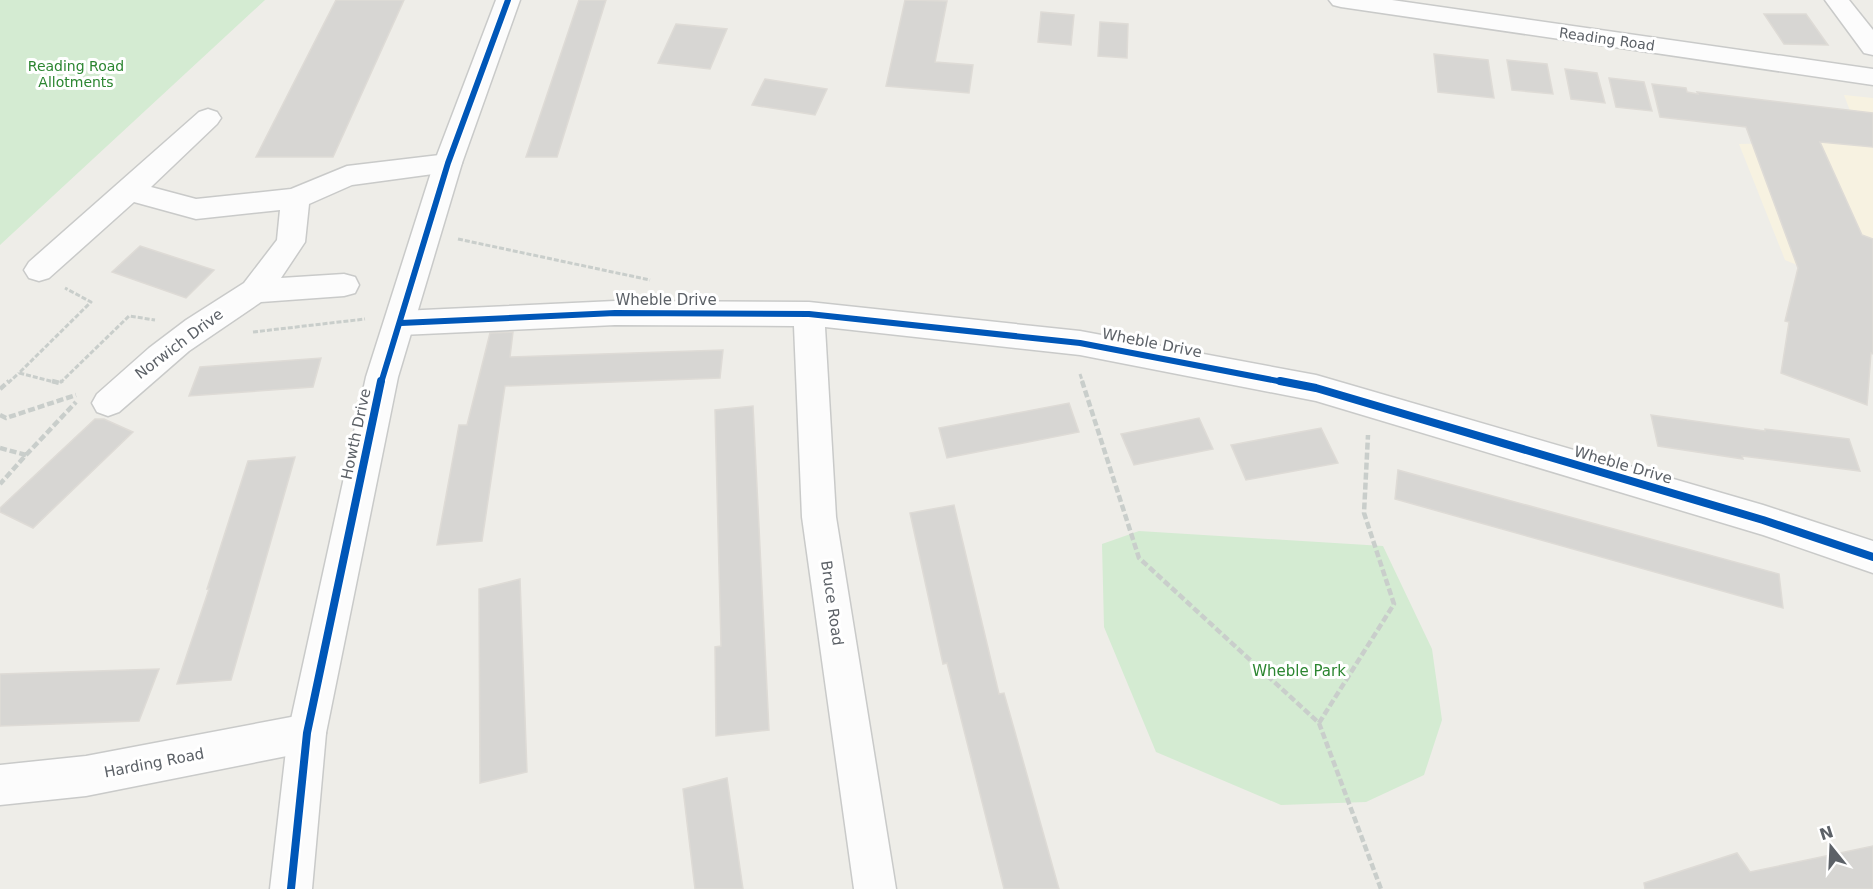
<svg xmlns="http://www.w3.org/2000/svg" width="1873" height="889" font-family="'DejaVu Sans',sans-serif">
<style>
.commercial{fill:#f7f2e1}
.green{fill:#d4ebd2}
.building{fill:#d7d6d3;stroke:#dedbd6;stroke-width:1.5}
.lines{fill:none;stroke-linecap:round;stroke-linejoin:round}
.street-casing{stroke:#c9cac9;stroke-width:3}
.secondary-casing{stroke:#c9cac9;stroke-width:3}
.path-far1{stroke:#c9cecb;stroke-width:3;stroke-dasharray:5 2;stroke-linecap:butt}
.path{stroke:#c9cecb;stroke-width:4.5;stroke-dasharray:7 3;stroke-linecap:butt}
.street{fill:#fcfcfc;fill-rule:evenodd}
.secondary{fill:#fcfcfc;fill-rule:evenodd}
.cycleway-far1-casing{stroke:#fff;stroke-width:9}
.cycleway-casing{stroke:#fff;stroke-width:12}
.cycleway-far1{stroke:#0057b8;stroke-width:6}
.cycleway{stroke:#0057b8;stroke-width:8}
.labels{text-anchor:middle;stroke-width:6;stroke-linejoin:round;paint-order:stroke}
.far-street-label{font-size:14px;fill:#5c6167;stroke:#fff}
.far-park-label{font-size:14px;fill:#2c8631;stroke:#fff}
.street-label{font-size:15px;fill:#5c6167;stroke:#fff}
.park-label{font-size:15px;fill:#2c8631;stroke:#fff}
</style>
<rect width="100%" height="100%" fill="#eeede8"/>
<path class="commercial" d="M1844 95 1873 98V297L1785 260 1739 144 1820 142 1852 116Z"/>
<path class="green" d="M0 0H265L0 245Z
M1139 531 1383 546 1432 649 1442 720 1424 775 1366 802 1281 805 1156 752 1104 627 1102 544Z"/>
<path class="building" d="M336 0H404L333 157H256Z
M579 0H606L557 157H526Z
M905 0 947 1 935 62 973 65 969 93 886 86Z
M1041 12 1074 15 1071 45 1038 42Z
M1764 14H1806L1828 45 1784 44Z
M1100 22 1128 24 1127 58 1098 56Z
M676 24 727 29 710 69 658 63Z
M1434 54 1488 60 1494 98 1438 92Z
M1507 60 1547 64 1553 94 1512 90Z
M1565 69 1597 73 1605 103 1571 99Z
M1609 78 1644 82 1652 111 1616 107Z
M765 79 827 89 815 115 752 105Z
M1652 84 1686 88 1687 92 1698 94 1697 92 1873 113V147L1820 142 1862 235 1873 239V354L1871 353 1867 405 1781 373 1789 322 1785 321 1798 268 1746 127 1660 117Z
M140 246 214 270 186 298 112 272Z
M513 332 510 357 723 350 720 378 505 386 482 541 437 545 459 425H467L490 333Z
M321 358 313 387 189 396 200 367Z
M1069 403 1079 432 947 458 939 428Z
M753 406 769 730 716 736 715 647 721 646 715 410Z
M1651 415 1765 431V429L1849 439 1860 471 1742 456 1743 459 1658 446Z
M1199 418 1213 449 1134 465 1121 434Z
M95 419H104L133 432 33 528 0 512V508Z
M1321 428 1338 463 1246 480 1231 445Z
M295 457 231 680 177 684 209 589H207L248 461Z
M1398 470 1779 574 1783 608 1395 499Z
M954 505 999 694 1004 693 1059 889H1004L947 663 943 664 910 513Z
M520 579 527 772 480 783 479 589Z
M159 669 139 721 0 726V674Z
M727 778 743 889H695L683 789Z
M1873 846V889H1645L1644 883 1737 853 1750 872Z"/>
<g class="lines">
<defs>
<path id="street" d="M1825 0H1849L1873 30V55L1864 53Z
M208 109 217 112 221 118 217 124 151 187 196 199 291 189 347 166 448 154 458 156 462 163 458 170 448 172 352 185 309 204 305 242 281 278 344 274 355 277 359 285 355 293 344 296 261 302 189 351 119 412 108 416 97 412 92 403 97 394 149 348 186 320 244 283 277 240 280 210 196 219 134 202 49 278 39 281 29 278 24 270 29 262 199 112Z
M615 301 809 302 1080 331 1316 375 1763 505 1873 541V573L1763 535 1316 401 1080 355 825 327 836 517 896 889H854L802 517 794 326 615 325 401 335 390 331 386 323 390 315 401 311Z
M307 714 321 719 326 733 321 747 307 752 86 796 0 805V765L86 756Z"/>
<path id="secondary" d="M496 0H520L462 163 398 377 326 733 312 889H270L288 733 366 377 434 163Z
M1329 0H1392L1873 69V85L1341 7 1333 5Z"/>
</defs>
<use href="#street" class="street-casing"/>
<use href="#secondary" class="secondary-casing"/>
<path class="path-far1" d="M458 239 650 280
M253 332 365 319
M1080 374 1083 383
M8 383 19 373
M58 383 19 373 91 302 65 288
M60 383 129 316 155 320"/>
<path class="path" d="M52 381 60 383 62 381
M1082 381 1139 558 1319 723 1381 889
M0 389 9 381
M0 415 6 418 76 395
M0 448 26 455 0 484
M26 455 76 402
M1319 723 1394 604 1364 513 1368 435"/>
<use href="#street" class="street"/>
<use href="#secondary" class="secondary"/>
<defs>
<path id="cycleway-far1" d="M401 323 615 313 809 314 1080 343 1288 383
M381 383 448 163 508 0"/>
<path id="cycleway" d="M1280 381 1316 388 1763 520 1873 557
M291 889 307 733 381 381"/>
</defs>
<use href="#cycleway-far1" class="cycleway-far1-casing"/>
<use href="#cycleway" class="cycleway-casing"/>
<use href="#cycleway-far1" class="cycleway-far1"/>
<use href="#cycleway" class="cycleway"/>
</g>
<g class="labels">
<g class="far-street-label">
<text transform="translate(1607 39) rotate(8)" y="5">Reading Road</text>
</g>
<g class="far-park-label">
<text x="76" y="71">Reading Road<tspan x="76" dy="16">Allotments</tspan></text>
</g>
<g class="street-label">
<text x="666" y="305">Wheble Drive</text>
<text transform="translate(1152 343) rotate(11)" y="5">Wheble Drive</text>
<text transform="translate(179 344) rotate(-37)" y="5">Norwich Drive</text>
<text transform="translate(356 434) rotate(-78)" y="5">Howth Drive</text>
<text transform="translate(1623 465) rotate(16)" y="5">Wheble Drive</text>
<text transform="translate(832 603) rotate(82)" y="5">Bruce Road</text>
<text transform="translate(154 763) rotate(-11)" y="5">Harding Road</text>
</g>
<g class="park-label">
<text x="1299" y="676">Wheble Park</text>
</g>
</g>
<g transform="translate(1831 847) rotate(342)" stroke="#ffffff" stroke-width="4.5" paint-order="stroke">
<path d="M0-4.5L10 22L0 15L-10 22Z" fill="#5c6167"/>
<text y="-9" font-size="16" font-weight="bold" text-anchor="middle" fill="#5c6167">N</text>
</g>
</svg>
